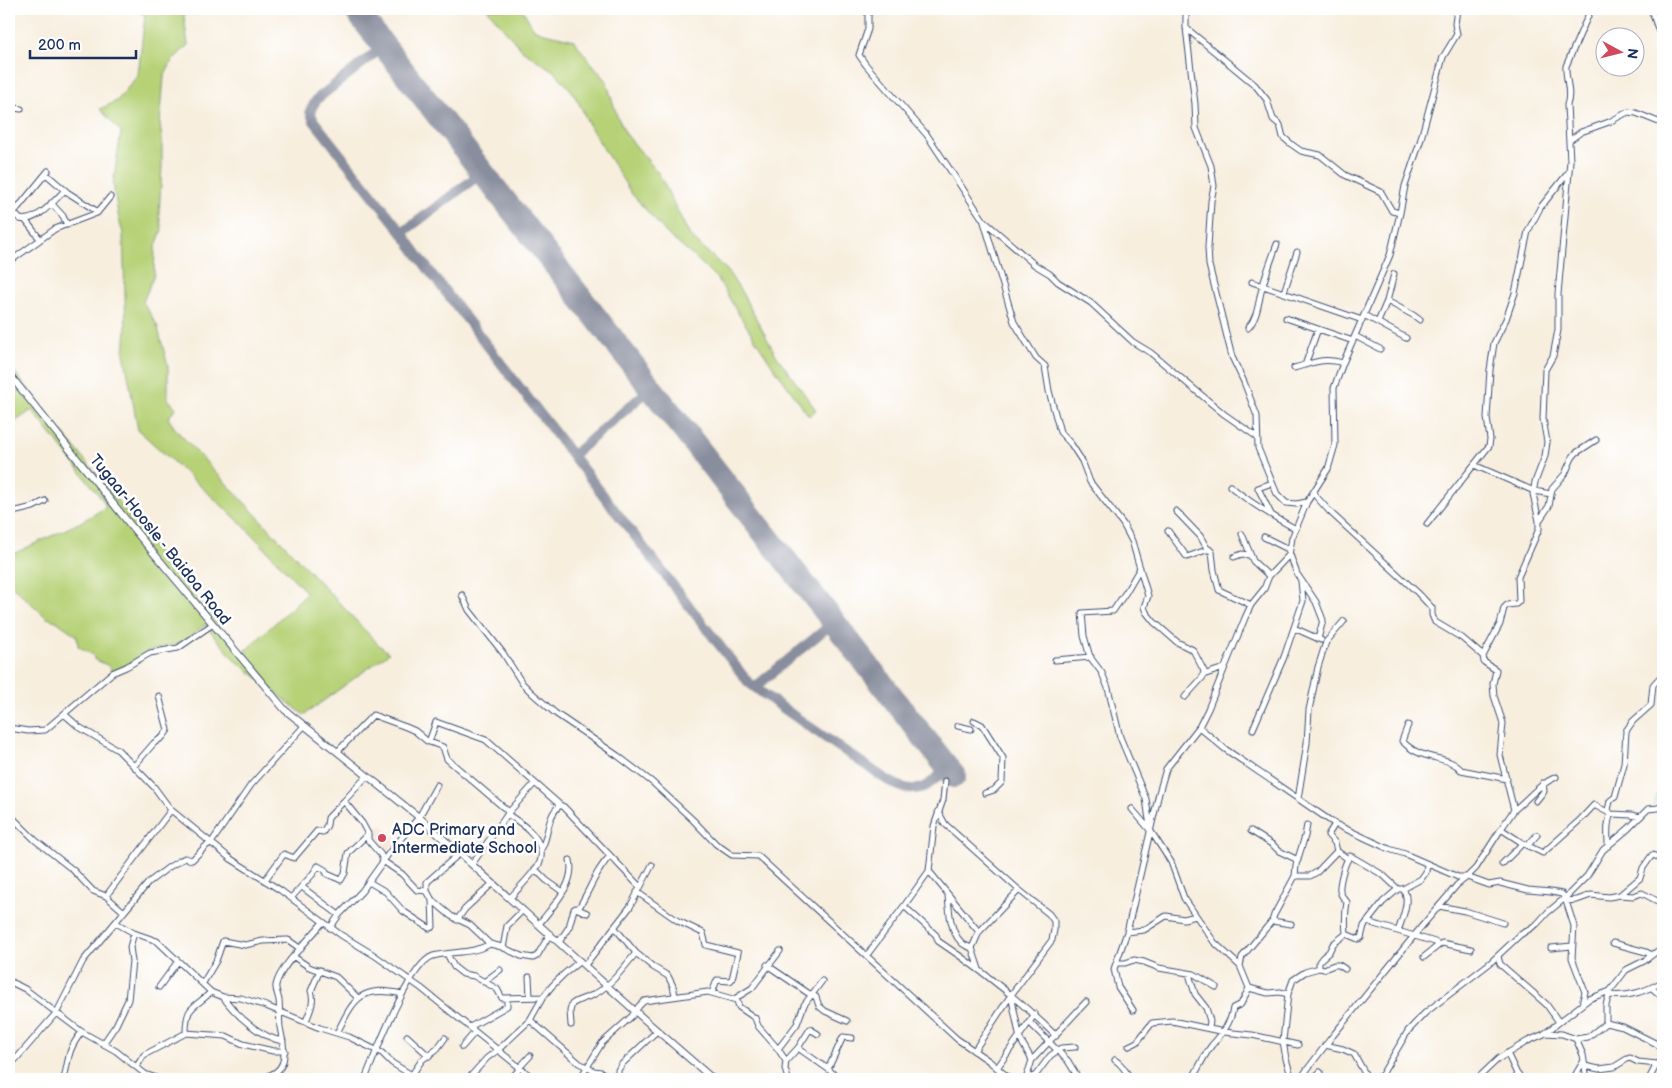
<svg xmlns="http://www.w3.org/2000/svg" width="1672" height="1088" font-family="'Balsamiq Sans',sans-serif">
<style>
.built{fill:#f4d3c0}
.green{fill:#b6d176;stroke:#68806a}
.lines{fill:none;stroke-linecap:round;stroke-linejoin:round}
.stream{stroke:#4fbbc9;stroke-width:1}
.taxiway{stroke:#898e9e;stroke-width:10}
.runway{stroke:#898e9e;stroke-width:24}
.minor-casing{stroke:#3c4c71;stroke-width:7}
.major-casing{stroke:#3c4c71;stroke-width:8}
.minor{stroke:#fff;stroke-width:5}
.major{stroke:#fff;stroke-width:6}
.poi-dot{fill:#d1495b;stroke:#fff;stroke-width:2}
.labels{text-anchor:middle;stroke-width:5;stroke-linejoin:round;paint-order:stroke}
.street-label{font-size:16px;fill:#1b2f5e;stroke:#fff}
.poi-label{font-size:16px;fill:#1b2f5e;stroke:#fff;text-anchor:start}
</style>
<rect width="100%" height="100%" fill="#fff"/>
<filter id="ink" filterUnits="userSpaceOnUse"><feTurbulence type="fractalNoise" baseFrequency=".02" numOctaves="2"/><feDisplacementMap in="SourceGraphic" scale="10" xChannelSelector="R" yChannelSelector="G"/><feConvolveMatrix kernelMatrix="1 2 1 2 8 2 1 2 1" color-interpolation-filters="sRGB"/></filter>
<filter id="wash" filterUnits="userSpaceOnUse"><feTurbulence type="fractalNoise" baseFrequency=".0096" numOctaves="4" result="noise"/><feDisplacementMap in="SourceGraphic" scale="20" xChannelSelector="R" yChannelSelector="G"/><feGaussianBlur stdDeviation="1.12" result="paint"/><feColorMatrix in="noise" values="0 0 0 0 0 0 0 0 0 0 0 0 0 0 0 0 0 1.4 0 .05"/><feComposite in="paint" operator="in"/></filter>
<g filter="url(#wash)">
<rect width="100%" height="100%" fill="#f7eede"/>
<path class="built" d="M382 825 397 841 385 855 374 844 368 834Z"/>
<path class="green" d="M132 9H183L188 45 172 61 164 77 160 124 162 140V166L159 215 162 229 155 249 154 275 143 302 157 325 168 366V399L176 408 168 418 176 430 379 645 389 653 304 715 234 659 205 625 182 643 149 651 127 665 112 672 109 666 94 659 93 655 78 646 77 636 56 621 47 618 9 583V556L81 522 105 508V503L32 410 9 426V367L10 366 162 557 242 654 307 593 241 523 138 430 124 353 126 328 123 233 119 220 113 184 121 132 100 109 117 101 138 75 145 15Z
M487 9H522L534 29 540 32 574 40 584 54 606 80 617 116 626 134 659 174 690 236 727 270 742 293 776 355 816 410 809 416 772 365 738 313 719 281 699 261 669 236 631 193 589 125 581 107 571 90 555 72 522 50Z"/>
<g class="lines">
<path class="stream" d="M1653 806 1663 781"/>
<path class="taxiway" d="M384 46 317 99 310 111 314 121 397 226 431 273 748 682C782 709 819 733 855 758 870 767 894 789 912 789 927 790 937 777 947 768
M402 233 483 172
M573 455 651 388
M755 687 834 622"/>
<path class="runway" d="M355 9 954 776"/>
</g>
</g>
<g filter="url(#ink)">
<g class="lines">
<defs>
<path id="minor" d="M868 9V29L859 55 866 65 927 135 984 221 1035 265 1050 274 1058 282 1091 303 1133 342 1151 353 1224 414 1257 437
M1186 9V28L1195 104 1196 128 1211 166 1214 186 1211 201 1208 247 1209 265 1232 357 1244 382 1257 416 1258 448 1277 494 1286 503 1296 504 1307 502
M1651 9 1663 43
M1186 28 1255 85 1267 100 1273 119 1280 125 1283 137 1291 144 1301 151 1320 155 1345 175 1381 192 1392 211 1400 213
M9 107 21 109
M1570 140 1581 132 1609 122 1628 112 1636 113 1661 123 1663 122
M46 174 67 192 98 212
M51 203 63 216 67 225
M12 213 15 214 20 219C36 223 54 201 65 190
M9 215 16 210 48 171
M26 221 40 239
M984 222 1014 322 1036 358 1045 366 1049 391 1060 432 1071 444 1082 461 1090 482 1123 524 1132 541 1148 596 1144 607 1146 612 1154 622 1177 642 1193 650 1204 671 1203 677 1185 697
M9 262 55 229 97 213 110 197
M1252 282 1362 320
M1284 292 1297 252
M1387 301 1413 315 1420 320
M1364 315 1406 338
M1286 318 1353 341
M1378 322 1387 301 1394 274
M1248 328C1259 316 1258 300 1263 285 1267 271 1272 258 1277 244
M1355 336 1380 349
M1305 365 1318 329
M1294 368C1313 363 1323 357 1343 363
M1474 465 1534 491 1551 494
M1230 486C1250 503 1272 516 1296 529
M1313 493 1330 512 1418 593 1432 608V615L1435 622 1462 638 1483 656 1484 662 1496 670 1493 684 1494 696 1503 723 1500 755 1514 810 1501 829
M1176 511 1200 536 1208 550
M9 513 33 507 45 501
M1271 514 1258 488 1272 483
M1539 521 1549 506 1552 489 1565 474 1572 458 1576 453 1596 440
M1427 524 1489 446 1490 439 1487 418 1490 370 1494 343 1506 319 1515 293 1528 231 1540 208 1568 173
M1168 531 1187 557 1209 549 1212 552 1214 570 1219 590 1251 605
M1242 534 1253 561 1269 576
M1264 537 1288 549 1297 574 1316 602 1323 620 1318 639
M1234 557 1242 554 1249 555
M1140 568 1126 592 1113 611 1082 613 1084 636 1090 657 1102 673 1108 688 1120 737 1146 799 1150 827
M462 595 469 610 503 653 522 683 532 693 555 713 618 756 652 782 693 820 716 844 732 855 758 856 957 1039 989 1061 1010 1079
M1663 621V635
M1294 628 1321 640
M1483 656 1500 624 1504 608 1507 605 1516 604 1519 601 1518 577 1539 529V521L1533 494 1535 482 1545 456 1547 442 1543 419 1545 370 1553 356 1558 330V294L1570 161 1567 105C1572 92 1565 79 1566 66L1591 9
M1055 660 1091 657
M1203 675 1224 668
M64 714 79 727 118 750 154 787 171 810 231 859 280 890 341 935 374 955 421 988 534 1079
M974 721 982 725 1003 758 1002 782 994 790 985 793
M1408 725 1402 741C1408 747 1417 753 1425 755 1439 760 1452 759 1461 770L1507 779
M958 726 971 729
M1199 727 1225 749 1335 824 1328 835 1335 843 1337 851 1348 859C1344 865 1339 885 1340 891 1340 895 1344 898 1347 902 1345 912 1345 923 1346 934
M9 728 28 731 45 730 112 673 126 667 150 653 178 648 213 624
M1253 729 1284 657 1303 601 1301 581
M429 742 436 722 486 740 560 805 564 807 640 887
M337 752 373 715 406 727 415 731 427 741 443 747 447 759 509 812
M134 766 154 743 163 737 168 730 159 696
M367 776 344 801 362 823 368 834V840L381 855 383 861 402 874 417 890 427 891
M945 781 943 800 934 826 929 871 904 906 936 935 938 941C980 969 1020 1000 1056 1036
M1298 799 1307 743 1309 710 1318 667 1326 642 1344 621
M1536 801 1544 791 1543 783
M1132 809 1150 830 1171 862 1184 898 1214 942 1240 966 1249 988 1268 993 1280 992 1288 994 1283 1041 1286 1059 1292 1079
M1514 810C1529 798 1538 785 1556 777
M938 811 945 824 1019 890 1049 914 1054 921V930L1052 940 1011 995 974 1051
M9 814 35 840 73 870 93 891 106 896 124 912
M507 814C523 824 547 840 540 862 537 870 517 890 510 898
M1335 824 1389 849 1405 854 1458 877H1467L1489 885 1500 883 1528 890 1551 892 1562 894 1566 901 1574 926 1572 958 1585 992 1582 1004
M1251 831 1273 845 1279 851 1298 860
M1528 845 1537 835
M1608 846C1608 835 1606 823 1611 814L1608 810 1610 801 1615 797 1624 764 1626 731 1633 721 1651 705 1653 685 1663 674
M542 848C549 834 547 816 560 805
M460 853 427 882V891L432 900 451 916 470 925 490 944 502 947 521 956 533 958 537 956 550 934
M1348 859 1350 856 1354 858 1383 875 1398 889
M472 864 509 812 534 784
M1502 864 1521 845 1524 844
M535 869 546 880 563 892
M929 871 979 932
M1295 876H1310L1317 872 1337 851
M265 880 284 854 294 858 317 831 323 832 327 825 328 818 344 801
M369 882 386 892 403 911 429 928 433 927 432 900
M302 887 339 915
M637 892 678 921 703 933 706 945 738 953 732 979 730 981 717 980 712 993
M948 895C949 910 950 931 961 942 963 945 969 947 972 948
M1620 895 1633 896 1642 893 1663 904
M106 896 171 810
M291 898 312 875 318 866 325 870 327 874 341 880 345 873 348 853 368 834
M1566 901 1577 900 1591 895 1609 897 1620 895 1640 878 1643 868 1652 855 1658 857 1663 856
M1439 906 1465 911 1503 923
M578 909 587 913
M457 920 465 909 493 883
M1272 921 1291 924
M1367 922 1435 942 1439 945 1442 943 1471 949
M116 923 134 933 157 941 211 992 223 997 241 998 266 1006 320 1028 349 1037 382 1053 392 1063 410 1074 413 1079
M539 924C552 907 576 884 570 860
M330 928 339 915 362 891 389 853 419 817 437 785
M615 928 636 953 653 967 668 976 673 986 675 995
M1398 931C1402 919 1411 900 1403 889
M1127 932 1144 930 1166 916 1184 919 1196 916
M559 942 569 927 574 909 576 908 578 909C590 891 595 871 610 856
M1613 943 1646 952 1652 955
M503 948 507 926 523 910
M1551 948 1572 946
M447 954 454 967 463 974 474 976 497 989 502 998 543 997
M867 955 904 906
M1498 956 1500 964 1546 1004 1559 1022
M294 957 309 967 336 977 358 998
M1424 957 1439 945
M1117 963H1125L1134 960 1144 962 1159 968 1194 974 1216 987
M585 965 630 907 652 865
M767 965 808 993 816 997 819 1006 825 1011 847 1021
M1240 966 1242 957 1272 921 1274 915 1295 876 1296 865 1305 836 1307 825
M1319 968V962L1322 958 1329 952 1333 944 1346 934 1358 939 1361 938 1364 926 1383 902 1398 889H1403L1421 879 1426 872 1427 864
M979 969 972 948 979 932 1019 890
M1189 974 1195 994 1206 1008 1210 1021 1209 1029
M529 977 530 997
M9 981 25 989 82 1032 116 1051 145 1074 159 1079
M484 982 500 970
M203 983 216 961 223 941 245 945 263 941 288 940 301 949
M159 987 178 961
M1652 988 1663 998
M1288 994 1293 980 1305 972 1319 968 1324 969 1334 965H1339L1345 969
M1011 995 1020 1039 1032 1060
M1609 995C1629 997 1644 992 1662 982
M223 997C236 1015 261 1038 283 1041
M1133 1010 1118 987 1114 969 1127 932 1159 793 1166 769 1199 727 1208 709 1245 618 1251 605 1264 589 1269 576 1289 555 1292 538 1307 502 1328 469 1335 445 1334 388 1343 363 1390 255 1400 213 1405 186 1420 142 1443 57 1457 34 1455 24 1457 9
M530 1020 579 1063 594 1071 601 1072 610 1079
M306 1021C310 1011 315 1001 311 991L320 970
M1029 1022 1068 1061 1079 1079
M1606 1023 1623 1027 1657 1044 1663 1050
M571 1025 570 1011 572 1004C579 999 586 998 593 995 611 986 624 967 636 953
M470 1027 507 1006V999
M186 1033C186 1004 194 1009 211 992
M337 1033C354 999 360 985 402 994
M1546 1033 1562 1034 1576 1039 1583 1055 1587 1079
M407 1036 429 1056
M1576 1039 1588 1037 1606 1023V1005L1610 991
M103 1044 116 1025 128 1000 132 961 130 947 134 933
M1325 1045 1343 1049 1354 1054 1368 1079
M1129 1046 1137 1042 1152 1023 1172 1021 1224 1032 1252 1035 1298 1045
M462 1047 475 1032
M798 1048 828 1069 839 1079
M778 1049 758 1026 755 1018 739 1007 736 998 752 988 780 951
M1507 1053 1517 1074 1522 1079
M1115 1060C1125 1066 1125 1075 1134 1079
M786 1061 798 1048 810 1029 818 1034
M9 1065 16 1059 57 1012 83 961 149 882 169 867 181 860 185 858 192 860 207 845 211 843 251 785 304 726
M137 1066 144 1055 186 1033 226 1036 243 1044 273 1051H285
M1585 1066 1599 1069 1614 1067 1627 1059 1630 1058 1638 1062 1657 1064
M519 1068 530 1056
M997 1068 1035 1014
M828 1069 843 1037 852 1038
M270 1075C291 1067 283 1044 280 1027 279 1018 280 1009 279 1000 278 995 275 989 276 985 280 966 310 939 323 922
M411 1076 422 1060 437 1049 445 1038
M1026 1078 1035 1076 1050 1056 1061 1048 1075 1047
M1339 1078 1341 1079
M64 1079C69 1059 67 1050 82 1032
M365 1079C375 1055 409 964 433 956 452 951 473 954 490 944
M468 1079 487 1058 498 1050 530 1020 543 997 552 986 564 974 580 961
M511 1079 520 1068
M578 1079 581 1077 602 1043 632 1016 639 1006 644 1001 708 992 736 1000
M618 1079V1070L622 1064 657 1031
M788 1079 785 1069 786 1061 778 1049 797 1024 804 1005 822 981
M1026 1079 1032 1060 1086 1002
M1192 1079C1199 1068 1204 1055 1212 1045 1222 1034 1231 1023 1233 1008L1241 1004 1249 988
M1300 1079 1331 1038 1422 926 1457 885 1467 877 1476 868 1501 829 1524 844 1543 853 1581 819 1594 805 1611 814 1632 815 1640 817
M1313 1079 1320 1072
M1371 1079 1381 1076 1408 1031 1425 1013 1490 963 1520 935 1537 924 1548 912 1565 898 1587 876 1603 850 1628 829 1648 809 1658 808 1663 805
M1477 1079 1498 1059 1528 1041 1544 1034 1589 999 1610 991 1626 970 1644 961 1663 947
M1573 1079 1583 1062
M1649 1079 1657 1064 1663 1061"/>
<path id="major" d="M9 374 136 532 285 710 420 818 645 1020 713 1079"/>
</defs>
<use href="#minor" class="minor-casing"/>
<use href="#major" class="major-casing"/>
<use href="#minor" class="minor"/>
<use href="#major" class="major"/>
</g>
</g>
<circle class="poi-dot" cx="382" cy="838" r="5"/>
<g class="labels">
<g class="street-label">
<text transform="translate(161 539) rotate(51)" y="6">Tugaar-Hoosle - Baidoa Road</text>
</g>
<g class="poi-label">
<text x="392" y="835">ADC Primary and<tspan x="392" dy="18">Intermediate School</tspan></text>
</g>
</g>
<rect width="1672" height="1088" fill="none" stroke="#fff" stroke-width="30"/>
<g transform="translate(1620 52) rotate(97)"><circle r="24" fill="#ffffff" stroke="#a4acbf"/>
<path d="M0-4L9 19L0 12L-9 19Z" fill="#d1495b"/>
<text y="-8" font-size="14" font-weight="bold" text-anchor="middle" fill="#1b2f5e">N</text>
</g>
<path d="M30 50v8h106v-8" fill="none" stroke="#1b2f5e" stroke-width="2.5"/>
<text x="38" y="50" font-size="15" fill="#1b2f5e" stroke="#ffffff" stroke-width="4" paint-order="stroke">200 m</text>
</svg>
